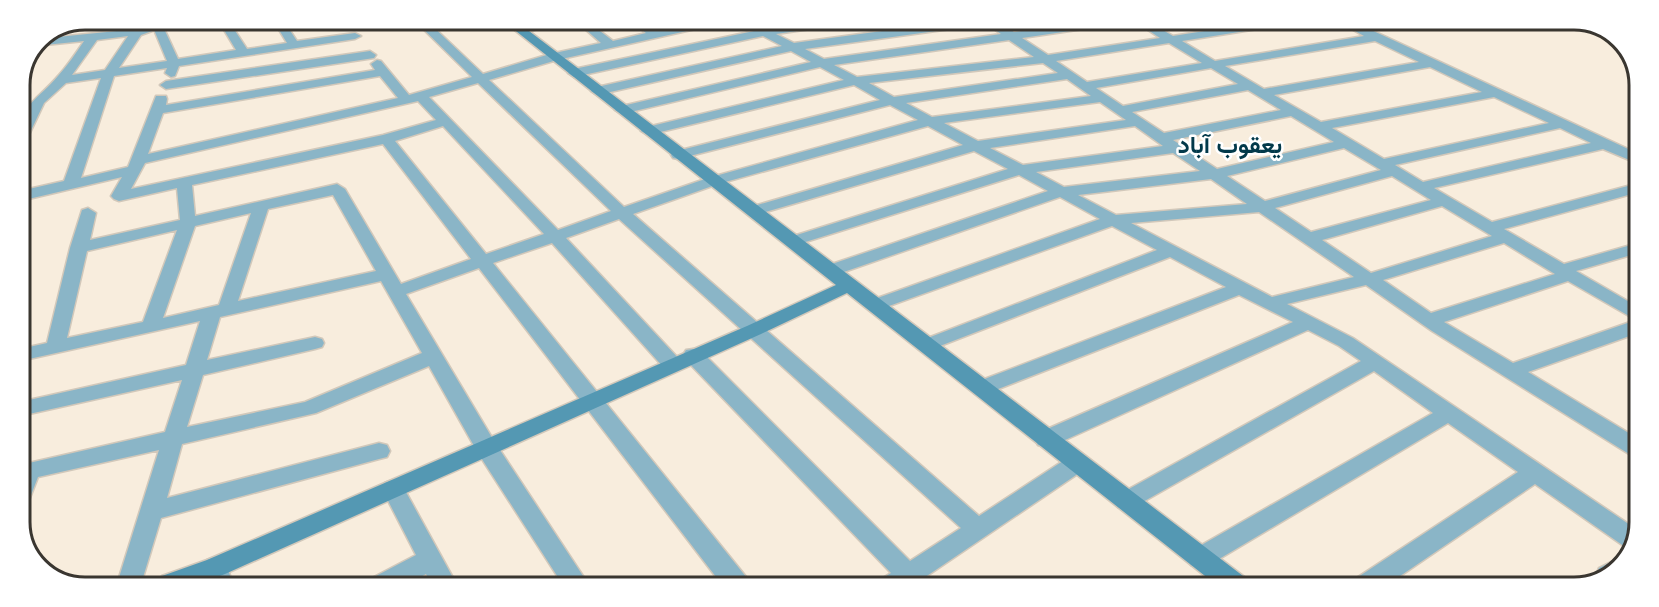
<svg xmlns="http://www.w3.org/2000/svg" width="1659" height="607" font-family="Mulish,Vazirmatn,sans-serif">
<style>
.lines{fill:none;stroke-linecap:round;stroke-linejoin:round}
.street-casing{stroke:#d2c8ba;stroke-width:3}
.secondary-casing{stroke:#d2c8ba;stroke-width:3}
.street{fill:#8ab5c7;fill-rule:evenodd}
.secondary{fill:#5498b3;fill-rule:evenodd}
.labels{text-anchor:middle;stroke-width:5;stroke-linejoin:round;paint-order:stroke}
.far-district-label{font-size:24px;font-weight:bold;fill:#02394a;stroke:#fff}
.rim{fill:none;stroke:#3a3630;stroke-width:3}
</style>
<rect width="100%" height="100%" fill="#f8eddd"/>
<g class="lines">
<defs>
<path id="street" d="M150 20H160L178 59 236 50 218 20H228L247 49 287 43 273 20H283L297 41 355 33 361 36 355 39 179 66 175 76 171 77 165 73 167 68 114 76 81 178 128 167 156 96H166L167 99 166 105 375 70 371 64 377 60 381 61 409 95 472 77 414 20H426L483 74 550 54 601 43 576 21H587L613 41 646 33 631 21H643L657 31 703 21H723L718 24 557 60 489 80 624 207 708 178 918 120 890 105 678 159 673 158 671 155 673 152 880 100 854 85 648 135 641 131 643 128 844 80 820 67 622 114 615 110 622 106 811 62 791 51 597 95 591 91 597 87 782 46 763 36 574 77 568 73 574 69 754 31 739 21H752L766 28 819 21H850L845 24 776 34 794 43 956 21 998 22 1014 32 1089 22H1117L1111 25 1022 38 1048 55 1160 38 1136 22H1149L1173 36 1261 22H1288L1283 25 1182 41 1215 61 1364 36 1339 22H1354L1639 154V164L1603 149 1434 188 1492 222 1639 183V192L1504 229 1564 264 1638 243V253L1576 271 1638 307V333L1528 372 1637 438V456L1629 454 1432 331 1366 285 1287 304 1353 338 1636 529V543L1631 550 1628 549 1535 484 1384 587H1352L1355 579 1518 472 1448 423 1209 565 1200 568 1191 565 1188 558 1191 551 1433 413 1374 371 1134 507 1126 510 1118 507 1115 501 1118 495 1361 361 1339 346 1308 330 1054 445 1046 447 1038 445 1035 439 1038 433 1293 322 1239 295 988 393 981 395 974 393 971 388 974 383 1226 287 1170 257 927 351 920 349 917 345 920 341 1157 250 1112 226 875 311 869 309 866 305 869 301 1100 219 1060 197 838 274H826L823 270 826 266 1048 191 1019 175 799 244 793 246 785 241 787 238 1008 169 974 151 759 214 753 216 745 211 747 208 963 145 928 126 718 184 633 214 979 516 1069 457 1077 455 1085 457 1088 463 1085 469 912 586H880L883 578 891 573 686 360 683 355 686 350 693 349 700 350 910 561 961 528 619 219 566 238 679 359 682 364 679 369 672 371 665 369 552 243 493 263 747 578 750 586H723L479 268 406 294 494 441 589 585H563L478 453 429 366 316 413 182 444 167 498 379 443 387 445 390 451 387 457 379 459 161 518 141 584H117L159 450 38 477 28 503 20 506V465L165 432 182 380 20 416V402L186 365 200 321 20 361V349L47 343 70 248 82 210 88 208 96 213 90 240 180 220 177 188 119 201 114 199 111 196 122 177 20 201V191L64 181 101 78 66 83 44 103 27 139 20 143C17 105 38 100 58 76 68 65 76 53 84 41L35 46 38 39 146 28 152 31 141 35 119 68 167 61ZM987 24 1001 34 824 59 805 49ZM128 36 105 70 72 75 97 40ZM1009 40 1034 57 857 77 834 65ZM1375 41 1419 62 1264 89 1225 66ZM1169 43 1202 63 1087 82 1056 61ZM1043 63 1058 73 894 97 869 83ZM1430 67 1482 92 1321 122 1274 95ZM1211 68 1238 84 1123 106 1096 88ZM380 76 398 98 148 154 163 113ZM1067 79 1091 96 932 117 906 103ZM478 83 611 211 558 230 429 97ZM1248 90 1281 110 1164 133 1132 112ZM1494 97 1549 123 1384 159 1332 128ZM418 101 436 120 383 135 131 189 145 163ZM1100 102 1126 120 978 141 944 123ZM1291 116 1334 142 1217 169 1173 140ZM443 126 544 234 486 254 395 141ZM1135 126 1163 146 1023 165 990 148ZM1560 128 1591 143 1423 182 1395 165ZM383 144 471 259 401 284 345 189 337 184 195 216 192 185ZM1344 148 1381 170 1265 201 1227 176ZM1173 153 1200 171 1064 187 1036 172ZM1392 176 1431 200 1311 232 1275 208ZM1211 179 1247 204 1116 215 1078 195ZM333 195 376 271 238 301 268 209ZM1442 206 1492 236 1371 273 1322 240ZM1259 212 1354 277 1272 297 1131 223ZM251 213 219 305 163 318 195 226ZM177 230 143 322 67 338 87 251ZM1504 243 1555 274 1431 313 1383 280ZM381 281 422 353 305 402 187 427 203 375 315 349 322 347 324 343 322 339 315 337 207 360 220 317ZM1568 281 1636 320 1513 363 1444 322Z
M1420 22H1434L1438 26 1432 29Z
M370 51 376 55 374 58 166 89 160 85 166 81Z
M393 480 401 483 457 585H432L426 574 406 585H371L374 577 416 555 382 489 385 483Z
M216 557 225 560 233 585 209 584 204 567 207 560Z
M1617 559 1623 562 1614 574 1597 580 1596 576 1599 568Z"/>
<path id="secondary" d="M502 20H515L522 26 548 21H566L565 23 529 31 1247 579 1250 587H1219L847 293 761 334 225 574 199 584H159L162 576 207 560 747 326 836 285Z"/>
</defs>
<use href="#street" class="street-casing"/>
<use href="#secondary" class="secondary-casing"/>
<use href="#street" class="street"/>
<use href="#secondary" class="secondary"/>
</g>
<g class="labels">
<g class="far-district-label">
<text x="1230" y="153">یعقوب آباد</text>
</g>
</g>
<path d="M0 0H1659V607H0ZM85 30H1574A55 55 0 0 1 1629 85V522A55 55 0 0 1 1574 577H85A55 55 0 0 1 30 522V85A55 55 0 0 1 85 30Z" fill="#fff" fill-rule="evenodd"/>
<path class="rim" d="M85 30H1574A55 55 0 0 1 1629 85V522A55 55 0 0 1 1574 577H85A55 55 0 0 1 30 522V85A55 55 0 0 1 85 30Z"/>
</svg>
